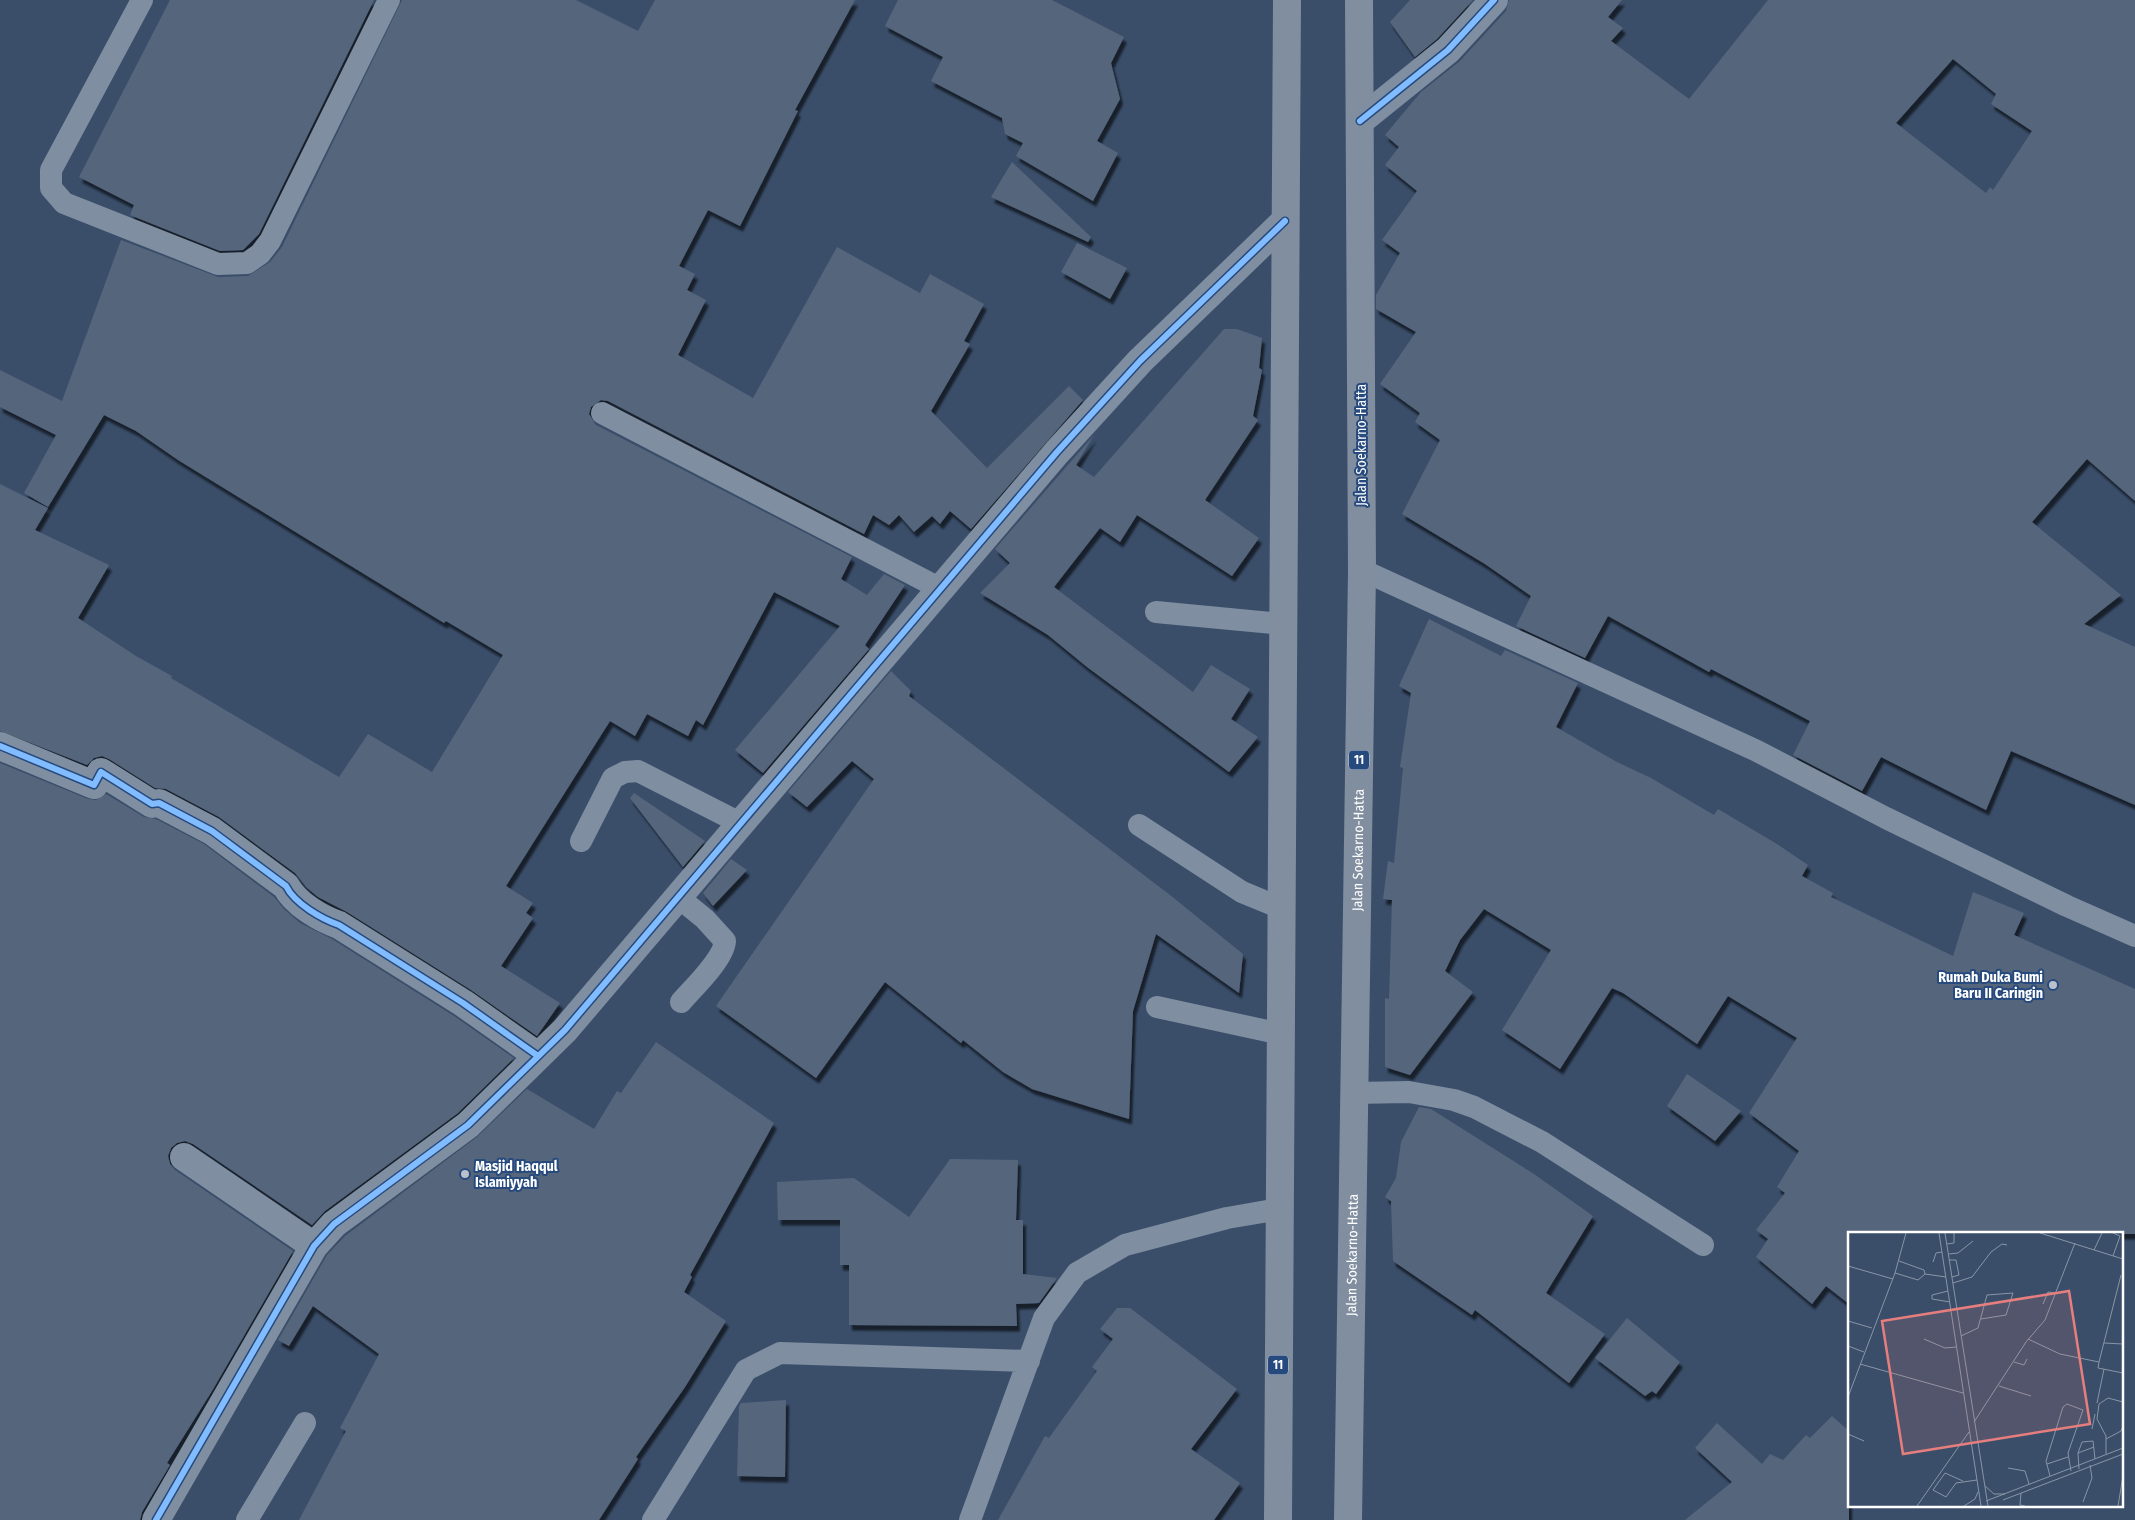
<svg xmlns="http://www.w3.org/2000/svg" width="2135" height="1520" font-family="'Fira Sans Condensed',sans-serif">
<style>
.building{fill:#55657c;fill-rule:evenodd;filter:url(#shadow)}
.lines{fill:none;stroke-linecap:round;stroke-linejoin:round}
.lane{stroke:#7f8ea0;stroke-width:22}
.street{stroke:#7f8ea0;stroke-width:28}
.highway{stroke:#808ea0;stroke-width:28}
.cycleway-casing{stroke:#264a7e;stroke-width:9}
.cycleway{stroke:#80bcff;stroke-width:6}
.poi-dot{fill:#bac1cb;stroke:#264a7e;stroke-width:2}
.labels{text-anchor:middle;stroke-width:4;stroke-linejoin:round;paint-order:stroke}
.shield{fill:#264a7e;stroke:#bec9d8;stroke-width:1}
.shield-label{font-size:12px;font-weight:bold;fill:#fff}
.street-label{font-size:14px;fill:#fff;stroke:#264a7e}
.poi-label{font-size:14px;font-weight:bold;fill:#fff;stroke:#264a7e;text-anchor:end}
.inset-road{fill:none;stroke:#8995a6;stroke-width:1}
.view{fill:#e67e7e;fill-opacity:0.15;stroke:#e67e7e;stroke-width:2.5}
.inset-edge{fill:none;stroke:#fff;stroke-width:2.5}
</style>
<defs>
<filter id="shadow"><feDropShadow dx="3" dy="5.5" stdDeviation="1" flood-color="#0009"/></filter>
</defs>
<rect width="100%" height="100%" fill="#3a4e6a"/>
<path class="building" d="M170 0H374L259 234 243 250 220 251 130 215 134 205 79 177Z
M402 0H576L638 31 655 0H855L795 110 798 111 740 226 708 210 679 266 695 274 687 290 706 300 678 355 753 398 837 247 920 293 930 274 984 304 964 341 970 344 931 411 987 468 1069 386 1083 400 971 529 950 511 940 524 932 516 914 532 899 515 889 525 873 515 864 534 608 401 601 400 591 407 589 414 596 425 852 557 841 579 867 595 884 574 905 585 865 645 869 649 763 773 735 750 840 626 774 592 703 725 696 720 688 736 647 714 635 736 610 721 506 886 533 903 526 913 533 918 501 966 560 1003 537 1036 471 990 347 912 318 897 307 888 295 873 219 817 166 789 155 788 109 759 102 756 94 758 87 765 0 731V484L48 508 35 530 109 565 78 618 136 656 172 676 171 678 339 777 368 734 432 772 503 655 446 621 444 623 178 460 136 431 104 415 48 507 24 493 56 435 0 407V370L62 401 121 240 218 277 248 276 270 262 282 247Z
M898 0H1052L1124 37 1111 63 1120 99 1097 141 1118 153 1093 201 1016 156 1023 143 1005 134 1002 118 931 81 943 57 885 26Z
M1410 0H1473L1437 39 1415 57 1390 22Z
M1509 0H1622L1608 17 1623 28 1611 41 1689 99 1768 0H2135V501L2087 459 2032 522 2121 595 2084 624 2135 647V805L2011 751 1986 810 1881 757 1862 791 1793 755 1810 721 1711 669 1709 672 1608 616 1585 658 1516 626 1531 596 1485 564 1402 514 1440 440 1415 422 1420 413 1380 384 1416 332 1376 309V295L1400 253 1382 240 1417 191 1385 165 1399 147 1385 135 1421 92 1460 61 1506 11ZM1953 59 1996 94 1991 104 2032 131 1993 190 1990 187 1986 193 1896 123Z
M1012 162 1091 237 1088 242 991 197Z
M1077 243 1127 268 1110 299 1061 272Z
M1224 329H1237L1262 338 1259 368 1262 370 1253 416 1258 420 1205 500 1259 538 1232 576 1137 515 1120 542 1100 528 1054 587 1193 692 1211 665 1250 689 1231 719 1258 737 1229 772 1087 667 1048 635 980 593 1010 563 995 549 1094 435 1076 465 1094 477Z
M1429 619 1501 656 1505 650 1578 683 1556 727 1617 762 1651 778 1714 815 1718 809 1777 844 1808 865 1802 876 1833 893 1831 897 1953 956 1973 892 2024 913 2014 935 2135 989V1234H1849V1304L1826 1286 1812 1304 1756 1257 1768 1239 1756 1230 1785 1193 1777 1187 1799 1151 1749 1113 1797 1038 1728 996 1697 1044 1623 993 1612 988 1560 1069 1502 1030 1551 950 1484 909 1460 940 1445 971 1473 992 1410 1075 1385 1067V998L1389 999 1392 900 1383 899 1388 861 1394 863 1403 768 1400 767 1411 693 1399 686Z
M891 671 911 691 909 696 1170 895 1243 954 1239 993 1156 934 1133 1011 1129 1119 1032 1089 1003 1072 963 1040 961 1043 885 982 816 1078 716 1006 874 779 852 761 807 807 788 792Z
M0 763 88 799 96 800 106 794 144 817 156 819 204 844 274 897 285 910 300 923 332 939 454 1016 514 1058 458 1113 325 1211 312 1225 193 1144 185 1141 177 1143 171 1148 168 1156 170 1164 175 1170 293 1251 212 1391 167 1463 170 1465 142 1512 140 1520H0Z
M634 793 705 841 683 867 630 798Z
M731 859 747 870 713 906 703 893Z
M656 1042 774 1123 690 1275 692 1277 684 1292 726 1321 685 1387 636 1457 638 1459 599 1520H299L346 1431 340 1428 379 1354 313 1306 289 1346 278 1340 327 1255 345 1236 477 1137 527 1089 594 1129 617 1091 621 1093Z
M1687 1074 1741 1111 1715 1141 1667 1106Z
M1419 1107 1431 1109 1534 1174 1593 1216 1546 1293 1605 1334 1569 1383 1475 1310 1472 1315 1393 1261 1391 1201 1385 1197 1396 1178 1401 1142Z
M950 1159 1018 1160 1016 1220H1023V1274L1057 1278 1039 1303 1016 1304 1017 1326 849 1325V1265H840V1220H778L777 1182 854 1178 909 1217Z
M1117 1308H1130L1237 1389 1191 1449 1240 1483 1214 1520H998L1045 1436 1049 1438 1097 1371 1092 1367 1113 1339 1100 1329Z
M1627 1318 1680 1362 1656 1394 1652 1391 1645 1396 1595 1358Z
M786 1400 785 1477 737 1476 739 1406 741 1403Z
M1832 1416 1849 1431V1520H1685L1732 1482 1695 1448 1717 1423 1762 1464 1770 1454 1783 1460 1806 1435 1810 1438Z"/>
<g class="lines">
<path class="lane" d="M142 0 51 170V188L64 203 218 264 247 263 260 254 270 241 389 0
M602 413 941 589
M1362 570 1755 750 1886 818 2067 906 2135 936
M1156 612 1283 624
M1139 825 1242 892 1281 908
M581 841 613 778 625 772 638 771 740 823
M678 897 705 919 725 941C724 959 693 988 681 1002
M1157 1007 1281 1034
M1354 1093 1409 1092 1454 1100 1474 1107 1542 1142 1703 1245
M247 1520 305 1423
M653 1520 746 1370 780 1353 1029 1361
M970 1520 1044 1318 1077 1273 1125 1245 1227 1218 1279 1209"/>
<path class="street" d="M1360 121 1448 50 1494 0
M0 746 94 785 101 772 152 804 159 803 212 831 286 886C295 904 322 919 339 925L463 1003 538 1056
M184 1157 314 1246
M156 1520 314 1246 334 1224 468 1125 565 1030 1057 452 1140 361 1285 221"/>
<g class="highway">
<path d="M1278 1520 1287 0"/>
<path id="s1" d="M1348 1520 1362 570 1359 0"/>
</g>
<defs>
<path id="cycleway" d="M1360 121 1448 50 1494 0
M0 746 94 785 101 772 152 804 159 803 212 831 286 886C295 904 322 919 339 925L463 1003 538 1056
M156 1520 314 1246 334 1224 468 1125 565 1030 1057 452 1140 361 1285 221"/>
</defs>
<use href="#cycleway" class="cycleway-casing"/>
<use href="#cycleway" class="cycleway"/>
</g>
<g class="poi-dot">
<circle cx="2053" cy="985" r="5"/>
<circle cx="465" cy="1174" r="5"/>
</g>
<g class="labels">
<g class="shield">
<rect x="1349" y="750.5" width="20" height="19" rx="4"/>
<rect x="1268" y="1355.5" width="20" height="19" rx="4"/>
</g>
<g class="shield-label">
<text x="1359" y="764">11</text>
<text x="1278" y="1369">11</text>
</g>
<g class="street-label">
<text transform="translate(1361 445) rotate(-90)" y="5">Jalan Soekarno-Hatta</text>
<text dy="5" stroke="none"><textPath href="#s1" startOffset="670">Jalan Soekarno-Hatta</textPath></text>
<text dy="5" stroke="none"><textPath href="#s1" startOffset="265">Jalan Soekarno-Hatta</textPath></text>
</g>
<g class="poi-label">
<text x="2043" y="982">Rumah Duka Bumi<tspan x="2043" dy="16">Baru II Caringin</tspan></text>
<text x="475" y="1171" text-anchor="start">Masjid Haqqul<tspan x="475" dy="16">Islamiyyah</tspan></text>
</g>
</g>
<g transform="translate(1848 1232)">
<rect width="275" height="275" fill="#3a4e6a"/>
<path class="inset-road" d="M91 1 133 274M97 1 140 274M192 1 275 27M99 12 106 11V1M246 18 254 1M101 22 110 21 125 9M265 24 272 4 265 1M101 28H108L111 43 104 45M85 30 88 21 94 20M0 34 45 47M47 41 70 48 77 42 76 38 51 29M77 42 98 45M105 51 124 45 143 20 154 12 159 13M100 59 84 63V67L102 70M195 72 200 60 207 61M0 89 24 96M113 104 130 96 139 63 165 61 158 83 133 87M76 107 97 116 108 115M180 107 212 122 251 130 250 136 275 141M256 111 275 112M0 114 16 120M166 130 176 133 179 127M251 130 273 43M12 132 115 161M151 154 183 164M0 165 47 41 58 1M249 171 256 137M126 190 178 110 197 88 227 11M244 197 247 182M0 202 16 209M258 207 273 199 275 194M230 221 246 215M258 222V204L249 187 251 172 260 166 275 170M199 232 220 225M160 236 177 239 181 252M231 237 230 221 234 210 245 209 247 227M202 244 198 229 215 175 219 172 235 178 220 221 223 239M137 254 146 262H157M173 261 172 273 177 274M98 265 85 258 97 241 115 249M98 265 108 251 129 248M155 268 275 222M138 269 275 216M235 270 244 246 242 233M69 274 121 200M116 274 127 267 130 260M270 274 275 244"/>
<path class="view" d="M221 59 242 192 55 222 34 89Z"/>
<rect width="275" height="275" class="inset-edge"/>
</g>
</svg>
